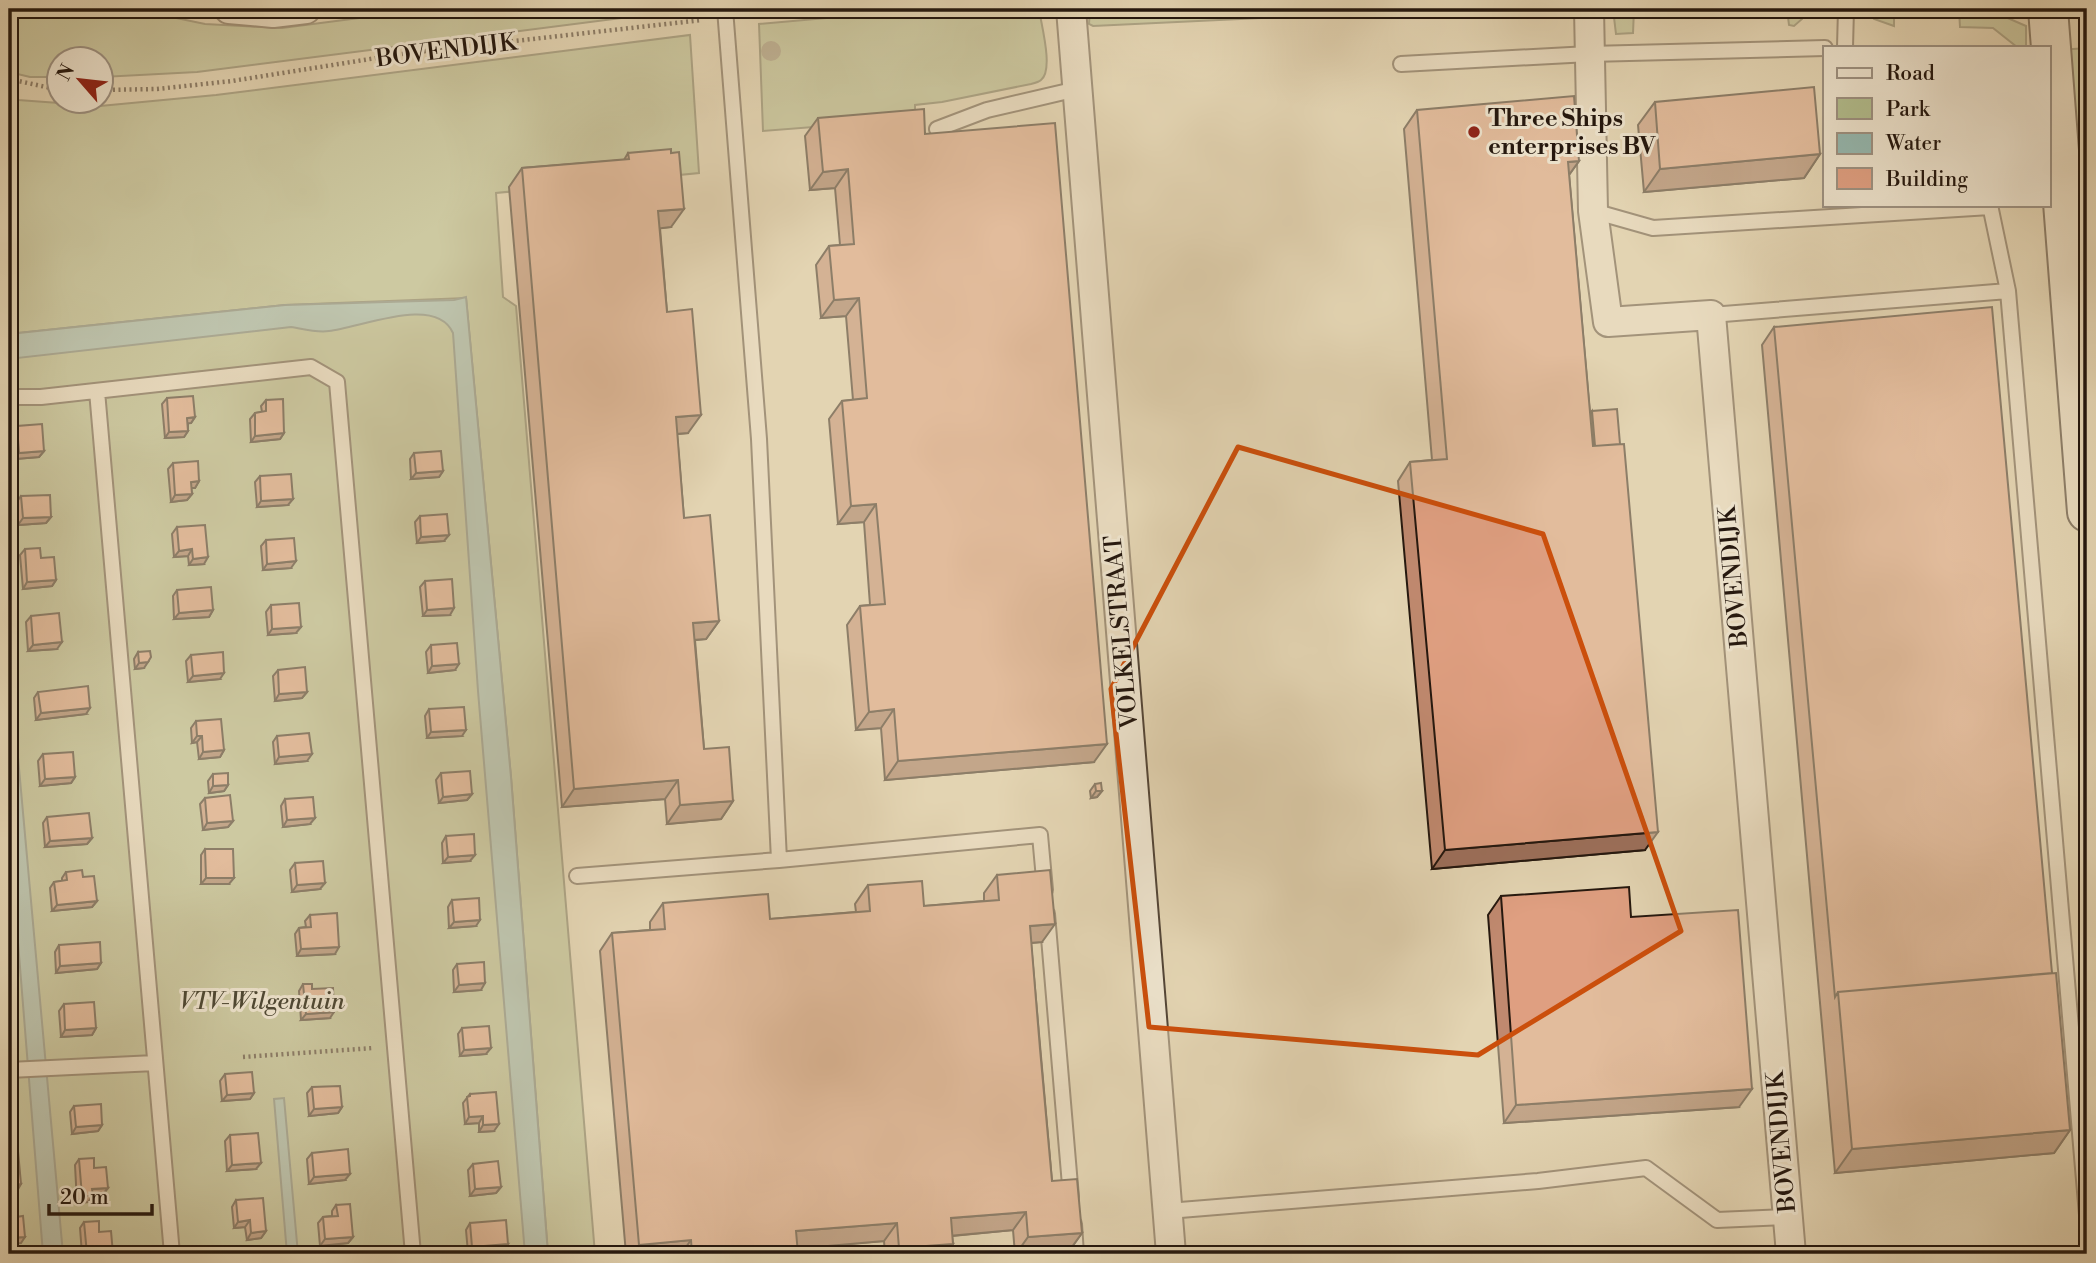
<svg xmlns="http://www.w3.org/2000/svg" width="2096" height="1263" font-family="'Libre Bodoni',serif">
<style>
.green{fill:#b2bd8d;stroke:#6b6a4e;stroke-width:2}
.water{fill:#95b8af;stroke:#68786f;stroke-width:2}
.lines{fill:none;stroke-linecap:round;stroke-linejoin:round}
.lane-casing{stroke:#544637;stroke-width:18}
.street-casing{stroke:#544637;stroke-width:32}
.secondary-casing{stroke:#24170e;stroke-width:42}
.path{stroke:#24170e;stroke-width:4.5;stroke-dasharray:2 3.5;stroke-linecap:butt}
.lane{stroke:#ede3cd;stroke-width:14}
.street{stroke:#ede3cd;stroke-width:28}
.secondary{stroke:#ede3cd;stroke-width:38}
.tree{fill:#92886d}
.wall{fill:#c0896f;stroke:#24170e;stroke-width:2}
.shaded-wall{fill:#9c6f5a;stroke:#24170e;stroke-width:2}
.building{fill:#df9f81;stroke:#24170e;stroke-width:2}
.marked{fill:none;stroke:#cb4f0c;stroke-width:5;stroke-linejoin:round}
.poi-dot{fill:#8f2418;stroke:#ede3cd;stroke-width:2.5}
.labels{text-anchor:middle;stroke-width:6;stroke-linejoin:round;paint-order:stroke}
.street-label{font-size:24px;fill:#24170e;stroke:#ede3cd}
.poi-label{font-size:24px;font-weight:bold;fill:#24170e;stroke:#ede3cd;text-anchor:start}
.park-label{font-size:24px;font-style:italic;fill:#4f4934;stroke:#ede3cd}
</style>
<rect width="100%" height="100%" fill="#e3d4b2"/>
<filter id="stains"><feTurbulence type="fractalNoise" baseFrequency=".00286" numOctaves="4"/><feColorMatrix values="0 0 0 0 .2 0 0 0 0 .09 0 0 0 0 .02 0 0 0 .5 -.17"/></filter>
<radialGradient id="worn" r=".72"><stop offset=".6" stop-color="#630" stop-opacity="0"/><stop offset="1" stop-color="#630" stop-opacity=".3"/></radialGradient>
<path class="green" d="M9 9H133L205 24 282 28 429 9 684 10 197 72 102 77V60H60L59 77H30L9 72Z
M928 9H1039C1041 24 1054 70 1041 80 1039 82 1035 83 1031 84L942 102 915 105V119L763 131 759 24Z
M1090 9H1566V13H1369L1093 26 1089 24Z
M1613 9H1634L1633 33 1616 34Z
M1787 9H1806L1802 19 1794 26 1789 25Z
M1867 9H1894V26L1874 19Z
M1959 9H1987L2026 26V47H2017L1993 28 1960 27Z
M690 35 699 173 496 193 503 297 516 306 595 1254H548L511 777 466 298 285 305 9 334V97L18 100 100 106 216 95Z
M2087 48V411L2059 50Z
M455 303 539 1254H9V342Z"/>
<path class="water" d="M466 297 511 777 548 1254H525L478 691 453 333C436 294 360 328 329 331 317 333 303 329 291 327L9 359V334L285 305 454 300Z
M9 658 63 1254H43L9 830Z
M284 1098 298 1254H287L274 1099Z"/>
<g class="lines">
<defs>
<path id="lane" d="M725 9 759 439 779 860
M1845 47 1846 9
M1401 64 1589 54 1825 48
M937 129 987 110 1077 89
M1990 205 2008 291
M1593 211 1653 228 1990 207
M1711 315 2008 291 2087 1215
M97 391 172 1254
M9 397H41L311 367 337 382 413 1254
M577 876 779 860 1040 835 1045 890
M1047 914 1071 1197
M9 1070 155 1063
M1168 1211 1538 1181 1646 1168 1717 1220 1787 1217
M1074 1224 1076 1254"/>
<path id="street" d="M229 9 273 13 306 9
M1071 9 1171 1254
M1589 9 1593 211 1608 322 1711 315 1791 1254"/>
<path id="secondary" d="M2048 9 2087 512"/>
</defs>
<use href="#lane" class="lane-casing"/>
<use href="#street" class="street-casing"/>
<use href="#secondary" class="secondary-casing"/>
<path class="path" d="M749 16 833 9
M9 79 60 90
M102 90 157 89 232 81 408 53 702 20
M243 1057 373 1048"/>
<use href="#lane" class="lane"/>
<use href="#street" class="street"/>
<use href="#secondary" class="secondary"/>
</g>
<circle class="tree" cx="771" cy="51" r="10"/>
<path class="wall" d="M1655 102 1820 154 1804 178 1644 192 1638 125Z
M1417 110 1579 161 1569 175 1590 414 1592 411 1645 850 1432 869 1398 481 1410 462 1432 460 1404 129Z
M818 118 925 134 1094 762 885 780 881 728 856 730 847 625 860 606 870 605 864 522 838 524 829 419 842 401 853 400 846 316 821 318 816 265 829 246 840 245 835 188 810 190 805 136Z
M628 153 671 227 660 228 667 312 688 433 677 434 684 518 719 621 706 639 695 640 704 749 733 801 721 819 667 824 665 799 562 807 509 187 522 168 624 160Z
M1774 327 2052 973 2070 1130 2054 1153 1835 1173 1762 345Z
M167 398 195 417 191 423H188V431L184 437 165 438 162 404Z
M266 400 284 433 280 439 251 442 250 419 255 413 262 412 261 406Z
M17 426 44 451 39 457 15 459 13 433Z
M414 453 443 471 439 477 411 479 410 459Z
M173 463 199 481 195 488H191L192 494 187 500 171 502 168 469Z
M260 476 288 505 257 507 255 482Z
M21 496 51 517 46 523 18 525 16 503Z
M420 516 444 541 417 543 415 522Z
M177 527 204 564 189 565 188 556 174 557 172 534Z
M266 540 291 568 263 570 261 546Z
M25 549 41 558 56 580 52 586 23 589 20 555Z
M425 581 450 615 423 616 420 587Z
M177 590 213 610 209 617 174 619 173 596Z
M271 605 296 633 268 635 266 612Z
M31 616 57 649 28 651 26 622Z
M431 645 455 670 428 673 426 652Z
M138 652 144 668 135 669 134 659Z
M191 655 220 679 188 682 186 661Z
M278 670 307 692 302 698 275 701 273 676Z
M38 692 86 714 36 720 34 698Z
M429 709 462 736 427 738 425 716Z
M196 721 224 750 220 757 199 759 197 742 192 743 191 728Z
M277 736 307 761 275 764 273 742Z
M43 754 75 777 71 783 40 786 38 761Z
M441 773 472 794 467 800 439 803 436 780Z
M213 774 228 785 224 791 209 793 208 781Z
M1095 784 1102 791 1097 797 1091 798 1090 791Z
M205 798 233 821 228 827 203 830 200 804Z
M285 799 310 824 283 827 281 806Z
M47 817 92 838 87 844 45 847 43 823Z
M446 836 470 861 443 863 442 843Z
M205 849 229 884H201V855Z
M295 863 320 889 292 892 290 870Z
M66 872 83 877 97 901 92 907 52 911 50 888 54 882 62 881V878Z
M997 875 1042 942 1031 943 1052 1181 1082 1233 1069 1251 1031 1254H1015L1013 1230 952 1236 953 1244 945 1254H885L884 1241 798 1248V1254H626L600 951 612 933 650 930V922L663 903 770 919 856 912 855 904 868 885 924 906 984 901V893Z
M1501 896 1631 917 1739 1107 1504 1123 1488 915Z
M452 900 476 926 449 928 448 907Z
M310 915 335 954 297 956 295 934 299 928 306 927 305 921Z
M59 945 101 963 97 969 56 973 55 952Z
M457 964 481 990 454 992 453 970Z
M303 984 312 989 330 1018 301 1020 299 991Z
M64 1004 96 1028 92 1035 61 1037 59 1011Z
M462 1028 486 1054 460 1056 458 1034Z
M225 1074 254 1093 250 1099 222 1101 220 1081Z
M312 1087 342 1107 338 1113 309 1116 307 1093Z
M470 1094 494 1131 479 1132V1123L465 1124 463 1103Z
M74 1106 102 1125 98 1131 72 1134 70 1112Z
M230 1135 256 1169 227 1171 225 1141Z
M312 1153 345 1180 309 1184 307 1159Z
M79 1159 94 1168 108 1188 103 1194 93 1195 88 1202 77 1203 75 1165Z
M473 1164 501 1187 496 1193 470 1196 468 1170Z
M236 1200 266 1231 261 1238 247 1240 245 1227 234 1228 232 1207Z
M336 1205 353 1237 348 1243 320 1246 318 1223 323 1217 332 1216V1211Z
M84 1222 99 1232 113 1254H82L80 1228Z
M470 1223 503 1250 468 1253 466 1230Z"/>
<path class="shaded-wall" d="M1820 154 1804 178 1644 192 1660 169Z
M1579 161 1566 179 1568 162Z
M848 169 835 188 810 190 823 172Z
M684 209 671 227 646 230 658 211Z
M859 298 846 316 821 318 834 300Z
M701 415 688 433 663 435 676 417Z
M195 417 191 423 182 424 187 418Z
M188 431 184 437 165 438 169 432Z
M284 433 280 439 251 442 255 436Z
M44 451 39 457 15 459 19 453Z
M443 471 439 477 411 479 416 473Z
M199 481 195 488H187L191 482Z
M192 494 187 500 171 502 175 495Z
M293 499 288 505 257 507 261 501Z
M876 504 864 522 838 524 851 506Z
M51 517 46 523 18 525 23 518Z
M449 535 444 541 417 543 421 537Z
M192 549 188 556 174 557 179 551Z
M208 557 204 564 189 565 193 559Z
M296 561 291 568 263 570 267 564Z
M56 580 52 586 23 589 27 582Z
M454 608 450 615 423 616 427 610Z
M213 610 209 617 174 619 179 613Z
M719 621 706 639 680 641 693 623Z
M301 627 296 633 268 635 272 629Z
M62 642 57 649 28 651 33 645Z
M148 662 144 668 135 669 139 663Z
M459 664 455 670 428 673 432 666Z
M224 673 220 679 188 682 193 676Z
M307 692 302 698 275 701 279 694Z
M90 708 86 714 36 720 41 713Z
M894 709 881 728 856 730 869 712Z
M466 730 462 736 427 738 431 732Z
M197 736H202L197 742 192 743Z
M1107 744 1094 762 885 780 898 761Z
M224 750 220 757 199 759 203 752Z
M312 754 307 761 275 764 279 757Z
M75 777 71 783 40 786 45 779Z
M678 780 665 799 562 807 574 789Z
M228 785 224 791 209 793 213 786Z
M1096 791H1102L1097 797 1091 798Z
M472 794 467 800 439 803 443 797Z
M733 801 721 819 667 824 680 805Z
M315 818 310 824 283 827 287 820Z
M233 821 228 827 203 830 207 823Z
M1658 832 1645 850 1432 869 1445 850Z
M92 838 87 844 45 847 50 841Z
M475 855 470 861 443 863 448 857Z
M206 878H234L229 884H201Z
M325 883 320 889 292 892 297 885Z
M97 901 92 907 52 911 57 905Z
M480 920 476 926 449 928 454 922Z
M1055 924 1042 942 1017 944 1030 926Z
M339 947 335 954 297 956 301 949Z
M101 963 97 969 56 973 60 966Z
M485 983 481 990 454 992 459 985Z
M334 1012 330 1018 301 1020 306 1014Z
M96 1028 92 1035 61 1037 65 1030Z
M491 1048 486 1054 460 1056 464 1050Z
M1752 1089 1739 1107 1504 1123 1516 1105Z
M254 1093 250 1099 222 1101 227 1095Z
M342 1107 338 1113 309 1116 314 1109Z
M483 1116 479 1123 465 1124 469 1117Z
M9 1121H15L11 1127H9Z
M499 1124 494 1131 479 1132 483 1125Z
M102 1125 98 1131 72 1134 76 1127Z
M2070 1130 2054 1153 1835 1173 1852 1149Z
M261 1163 256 1169 227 1171 232 1165Z
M350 1174 345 1180 309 1184 314 1177Z
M21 1184 17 1191 9 1192V1186Z
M501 1187 496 1193 470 1196 475 1189Z
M108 1188 103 1194 88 1195 92 1189Z
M82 1196H93L88 1202 77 1203Z
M1026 1212 1013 1230 938 1237 951 1218Z
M250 1220 245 1227 234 1228 238 1222Z
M897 1223 884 1241 783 1250 796 1231Z
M266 1231 261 1238 247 1240 251 1233Z
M1082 1233 1069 1251 1031 1254H1016L1028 1237Z
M25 1237 21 1243 9 1244V1238Z
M353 1237 348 1243 320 1246 325 1239Z
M691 1240 681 1254H632L639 1245Z
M508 1244 503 1250 468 1253 472 1247Z
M953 1244 945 1254H895L899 1248Z"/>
<path class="building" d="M1814 87 1820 154 1660 169 1655 102Z
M1574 96 1579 161 1568 162 1593 446 1624 444 1658 832 1445 850 1410 462 1447 459 1417 110Z
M924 109 925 134 1055 123 1107 744 898 761 894 709 869 712 860 606 885 604 876 504 851 506 842 401 867 398 859 298 834 300 829 246 854 244 848 169 823 172 818 118Z
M671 149V153L679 152 684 209 658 211 667 312 692 309 701 415 676 417 684 518 710 515 719 621 693 623 704 749 729 747 733 801 680 805 678 780 574 789 522 168 629 159 628 153Z
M1992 307 2052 973 1838 992 1835 997 1774 327Z
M193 396 195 417 187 418 188 431 169 432 167 398Z
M283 399 284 433 255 436V413L266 411V400Z
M1617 409 1620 444 1595 446 1592 411Z
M42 424 44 451 19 453 17 426Z
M441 451 443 471 416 473 414 453Z
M198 461 199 481 191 482 192 494 175 495 173 463Z
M291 474 293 499 261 501 260 476Z
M50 495 51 517 23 518 21 496Z
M447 514 449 535 421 537 420 516Z
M205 525 208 557 193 559 192 549 179 551 177 527Z
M294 538 296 561 267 564 266 540Z
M40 548 41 558 54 557 56 580 27 582 25 549Z
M452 579 454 608 427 610 425 581Z
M211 587 213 610 179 613 177 590Z
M299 603 301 627 272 629 271 605Z
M59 613 62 642 33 645 31 616Z
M457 643 459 664 432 666 431 645Z
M150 651 151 657 148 662 139 663 138 652Z
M223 652 224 673 193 676 191 655Z
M305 667 307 692 279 694 278 670Z
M88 686 90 708 41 713 38 692Z
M464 707 466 730 431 732 429 709Z
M221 719 224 750 203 752 202 736H197L196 721Z
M309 733 312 754 279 757 277 736Z
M73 752 75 777 45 779 43 754Z
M470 771 472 794 443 797 441 773Z
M228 773V785L213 786V774Z
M1101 783 1102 791H1096L1095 784Z
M230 795 233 821 207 823 205 798Z
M313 797 315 818 287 820 285 799Z
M89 813 92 838 50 841 47 817Z
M474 834 475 855 448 857 446 836Z
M205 849H233L234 878H206Z
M323 861 325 883 297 885 295 863Z
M82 870 83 877 94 876 97 901 57 905 54 882 67 880 66 872Z
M1050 870 1055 924 1030 926 1040 1049 1052 1181 1077 1179 1082 1233 1028 1237 1026 1212 951 1218 953 1244 899 1248 897 1223 796 1231 798 1254H692L691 1240 639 1245 612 933 665 929 663 903 768 894 770 919 870 911 868 885 922 881 924 906 999 900 997 875Z
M1629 887 1631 917 1738 910 1752 1089 1516 1105 1501 896Z
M479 898 480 920 454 922 452 900Z
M337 913 339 947 301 949 299 928 311 927 310 915Z
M100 942 101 963 60 966 59 945Z
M484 962 485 983 459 985 457 964Z
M2056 973 2070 1130 1852 1149 1838 992Z
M303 984H312V989L333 988 334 1012 306 1014Z
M94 1002 96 1028 65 1030 64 1004Z
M489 1026 491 1048 464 1050 462 1028Z
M252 1072 254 1093 227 1095 225 1074Z
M340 1086 342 1107 314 1109 312 1087Z
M13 1089 15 1121H9V1090Z
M496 1092 499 1124 483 1125V1116L469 1117 467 1097 470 1096V1094Z
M101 1104 102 1125 76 1127 74 1106Z
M258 1133 261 1163 232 1165 230 1135Z
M348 1149 350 1174 314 1177 312 1153Z
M18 1151 21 1184 9 1186V1152Z
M94 1158V1168L106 1167 108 1188 92 1189 93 1196H82L79 1159Z
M498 1161 501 1187 475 1189 473 1164Z
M263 1198 266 1231 251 1233 250 1220 238 1222 236 1200Z
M350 1204 353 1237 325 1239 323 1217 338 1216 336 1205Z
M23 1216 25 1237 9 1238V1218Z
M506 1220 508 1244 472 1247 470 1223Z
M99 1221V1232L111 1231 113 1254H87L84 1222Z"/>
<path d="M0 0H2096V1263H0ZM1238 447 1543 534 1681 931 1478 1055 1149 1027 1111 689Z" fill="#e3d4b2" fill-opacity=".55" fill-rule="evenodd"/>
<path class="marked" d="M1238 447 1543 534 1681 931 1478 1055 1149 1027 1111 689Z"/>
<circle class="poi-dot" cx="1474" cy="132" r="7"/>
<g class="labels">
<g class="street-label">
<text transform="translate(446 50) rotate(-7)" y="8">BOVENDIJK</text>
<text transform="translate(1733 577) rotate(-95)" y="8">BOVENDIJK</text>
<text transform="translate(1121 632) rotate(-95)" y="8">VOLKELSTRAAT</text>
<text transform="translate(1781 1142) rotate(-95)" y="8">BOVENDIJK</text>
</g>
<g class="poi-label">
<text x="1488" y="126">Three Ships<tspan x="1488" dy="28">enterprises BV</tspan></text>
</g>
<g class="park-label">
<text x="262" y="1009">VTV-Wilgentuin</text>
</g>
</g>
<rect width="2096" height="1263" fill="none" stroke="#e3d4b2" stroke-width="35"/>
<rect x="10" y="10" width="2075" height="1242" fill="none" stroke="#24170e" stroke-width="3.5"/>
<rect x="18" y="18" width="2061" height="1228" fill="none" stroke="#24170e" stroke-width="2"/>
<rect x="1823" y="46" width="228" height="161" fill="#ede3cd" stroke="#9d9181" stroke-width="2"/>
<rect x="1837" y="68" width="35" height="10" fill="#ede3cd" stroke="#9d9181" stroke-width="2"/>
<text x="1886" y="80" font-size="21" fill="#24170e">Road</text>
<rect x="1837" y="98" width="35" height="21" fill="#b2bd8d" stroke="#9d9181" stroke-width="2"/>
<text x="1886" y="116" font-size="21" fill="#24170e">Park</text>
<rect x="1837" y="133" width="35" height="21" fill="#95b8af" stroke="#9d9181" stroke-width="2"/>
<text x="1886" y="150" font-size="21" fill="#24170e">Water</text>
<rect x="1837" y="168" width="35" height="21" fill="#df9f81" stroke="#9d9181" stroke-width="2"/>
<text x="1886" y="186" font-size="21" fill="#24170e">Building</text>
<g transform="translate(80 80) rotate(298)"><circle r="33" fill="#ede3cd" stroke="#9d9181" stroke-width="2"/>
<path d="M0-5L12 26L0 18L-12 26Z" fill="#8f2418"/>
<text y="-10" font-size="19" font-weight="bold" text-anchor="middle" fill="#24170e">N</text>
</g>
<path d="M49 1204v10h103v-10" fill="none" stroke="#24170e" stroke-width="3.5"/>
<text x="60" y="1204" font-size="21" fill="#24170e" stroke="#ede3cd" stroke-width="5" paint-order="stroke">20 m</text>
<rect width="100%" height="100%" filter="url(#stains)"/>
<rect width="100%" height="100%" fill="url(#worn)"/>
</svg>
